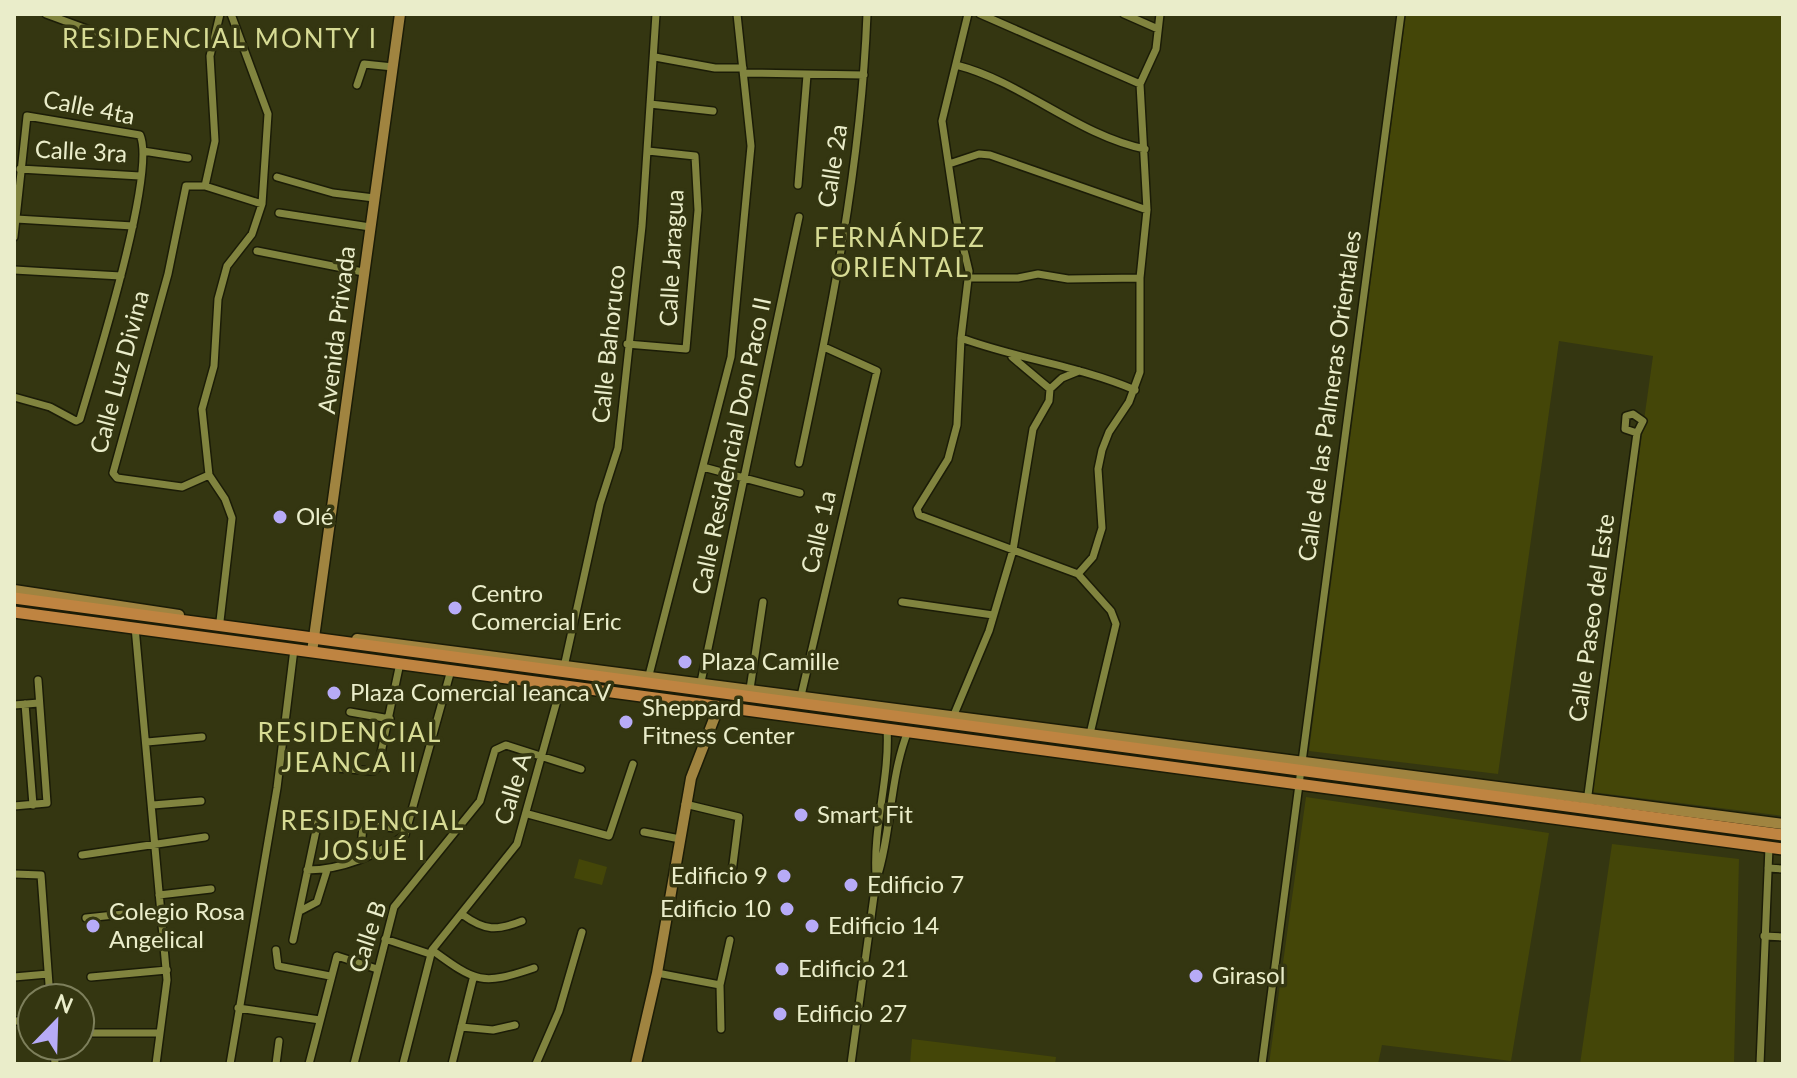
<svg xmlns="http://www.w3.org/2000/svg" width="1797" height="1078" font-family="Lato,sans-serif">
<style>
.green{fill:#444608}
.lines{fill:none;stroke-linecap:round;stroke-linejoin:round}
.street-casing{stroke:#1b1c07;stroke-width:10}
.secondary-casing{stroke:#1b1c07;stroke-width:13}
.primary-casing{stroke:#1b1c07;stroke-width:14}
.street{stroke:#81843f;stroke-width:7}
.secondary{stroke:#a08440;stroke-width:10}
.primary{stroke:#bf8441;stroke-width:11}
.poi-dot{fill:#b7abf7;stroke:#343611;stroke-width:3}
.labels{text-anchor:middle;stroke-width:7;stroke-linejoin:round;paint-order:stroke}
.street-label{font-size:24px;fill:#eaedca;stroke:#343611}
.poi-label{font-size:24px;fill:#eaedca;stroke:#343611;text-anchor:start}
.neighbourhood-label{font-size:26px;letter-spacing:2px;fill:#d7db94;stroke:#343611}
</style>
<rect width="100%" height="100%" fill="#343611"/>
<path class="green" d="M1406 14H1783V816L1592 792 1653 356 1559 341 1498 774 1309 751Z
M1306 797 1549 833 1511 1061 1382 1045 1378 1064H1269Z
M1612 844 1739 859 1734 1064H1580Z
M579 859 607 867 602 885 574 878Z
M912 1039 1056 1057 1055 1064H910Z"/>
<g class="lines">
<defs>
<path id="street" d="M46 14 122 42
M968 14 942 121 957 221 969 271 961 338 957 425 948 459 917 509 919 515 1078 574
M980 14 1140 84
M1124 14 1158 29
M655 57 715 68H743
M956 65C1023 82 1077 135 1145 149
M744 73 864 75
M357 85 364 64 393 67
M650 104 713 111
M143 151 188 158
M949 164 979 154 990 155 1147 210
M20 169 140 176
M277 177 333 193 374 198
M798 185 807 75
M205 186 215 141 210 56 220 14
M279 213 370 227
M16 219 133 226
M14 237 27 116 140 135C157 172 94 371 80 419L76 421 50 407 14 397
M257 251 363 272
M14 270 121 276
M970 278H1018L1038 274 1068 279 1140 278
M961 338C1018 359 1079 366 1135 390
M627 344 686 349 698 210 695 156 648 151
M1012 357 1050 389
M799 463C831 314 861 166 867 14
M703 467 800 493
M209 475 182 487 117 478 113 473 168 274 186 186H205L262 204
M1078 574 1093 557 1102 528 1098 469 1102 450 1109 432 1129 402 1140 372V278L1147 210 1140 84 1156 49 1160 14
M1078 574 1111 611 1116 624 1089 738
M902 602 993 615
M220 621 232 518 225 499 209 475 202 409 214 366 218 299 227 266 252 234 262 204 268 114 231 14
M135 627 167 980 156 1064
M564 667 600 504 618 448 642 226 656 14
M648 679 731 357 751 146 737 14
M701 682 799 217
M750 689 763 602
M800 700 877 371 824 347
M25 704 33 805
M14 705 39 703
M350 712 390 719
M953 717 989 631 1013 550 1033 429 1049 401 1050 389 1062 378 1079 371
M147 742 202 737
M337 768 373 771 378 767 400 663
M1587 802 1637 433 1643 421 1633 414 1626 416 1625 429 1637 433
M685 804 739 817 732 872
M153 805 201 801
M14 806 47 803 38 680
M528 814 609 836 633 764
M644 832 680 839
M82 855 205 837
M360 859 363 826
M1768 868 1783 869
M307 870C342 870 377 855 405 835L451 670
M14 874 41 875 50 998
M876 875C873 825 890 778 887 728
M159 895 211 889
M300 911 317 902 327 870
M463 915C485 931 497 931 522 921
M86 918 161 910
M1764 936 1783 937
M385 939 430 954
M293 940 318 821 408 829
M276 950 278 966 330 976
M432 950C476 982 481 986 534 968
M657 973 720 985
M14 977 48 974
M91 977 167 970
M238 1008 320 1020
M14 1021H24
M461 1027 493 1030 515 1025
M721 1029 720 985 730 940
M93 1033H160
M54 1046 55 1064
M230 1064 277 788 294 649
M276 1064 279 1041
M309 1064 337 956 377 969
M354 1064 394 907 480 801 495 750 506 745 581 769
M403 1064 432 950 517 844 561 686
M452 1064 473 979
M536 1064 559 1011 582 932
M851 1064 876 881C892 832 889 779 908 731
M1262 1064 1401 14
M1760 1064 1769 847"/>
<path id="secondary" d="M14 590 179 615
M357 639 1783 824
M312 652 400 14
M636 1064 657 973 691 778 719 706"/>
<path id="primary" d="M14 598 1783 835
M14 612 1783 849"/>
</defs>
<use href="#street" class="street-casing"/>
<use href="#secondary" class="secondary-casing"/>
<use href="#primary" class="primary-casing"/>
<use href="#street" class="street"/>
<use href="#secondary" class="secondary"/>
<use href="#primary" class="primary"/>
</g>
<g class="poi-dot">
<circle cx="280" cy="517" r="8"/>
<circle cx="455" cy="608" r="8"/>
<circle cx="685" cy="662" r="8"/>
<circle cx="334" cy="693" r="8"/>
<circle cx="626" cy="722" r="8"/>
<circle cx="801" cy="815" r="8"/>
<circle cx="784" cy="876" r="8"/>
<circle cx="851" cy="885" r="8"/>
<circle cx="787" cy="909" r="8"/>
<circle cx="93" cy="926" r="8"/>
<circle cx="812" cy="926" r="8"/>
<circle cx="782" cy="969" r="8"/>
<circle cx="1196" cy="976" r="8"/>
<circle cx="780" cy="1014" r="8"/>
</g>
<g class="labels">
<g class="street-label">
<text transform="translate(89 108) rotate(11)" y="8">Calle 4ta</text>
<text transform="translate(81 152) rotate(3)" y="8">Calle 3ra</text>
<text transform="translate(833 166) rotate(-81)" y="8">Calle 2a</text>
<text transform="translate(672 258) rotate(-87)" y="8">Calle Jaragua</text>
<text transform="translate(337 330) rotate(-83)" y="8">Avenida Privada</text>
<text transform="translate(609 344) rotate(-84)" y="8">Calle Bahoruco</text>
<text transform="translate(120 372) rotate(-75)" y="8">Calle Luz Divina</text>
<text transform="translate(1330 396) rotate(-82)" y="8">Calle de las Palmeras Orientales</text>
<text transform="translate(732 446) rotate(-78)" y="8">Calle Residencial Don Paco II</text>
<text transform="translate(819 532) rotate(-77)" y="8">Calle 1a</text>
<text transform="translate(1592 618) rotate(-82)" y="8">Calle Paseo del Este</text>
<text transform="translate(513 789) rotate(-73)" y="8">Calle A</text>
<text transform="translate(368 937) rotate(-72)" y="8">Calle B</text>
</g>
<g class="poi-label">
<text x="296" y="525">Olé</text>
<text x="471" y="602">Centro<tspan x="471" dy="28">Comercial Eric</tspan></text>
<text x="701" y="670">Plaza Camille</text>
<text x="350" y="701">Plaza Comercial Ieanca V</text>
<text x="642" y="716">Sheppard<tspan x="642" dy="28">Fitness Center</tspan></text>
<text x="817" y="823">Smart Fit</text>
<text x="768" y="884" text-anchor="end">Edificio 9</text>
<text x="867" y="893">Edificio 7</text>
<text x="771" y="917" text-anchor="end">Edificio 10</text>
<text x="109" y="920">Colegio Rosa<tspan x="109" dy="28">Angelical</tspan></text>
<text x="828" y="934">Edificio 14</text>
<text x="798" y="977">Edificio 21</text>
<text x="1212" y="984">Girasol</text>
<text x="796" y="1022">Edificio 27</text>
</g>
<g class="neighbourhood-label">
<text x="220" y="48">RESIDENCIAL MONTY I</text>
<text x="900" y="247">FERNÁNDEZ<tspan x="900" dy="30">ORIENTAL</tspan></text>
<text x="350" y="742">RESIDENCIAL<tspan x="350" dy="30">JEANCA II</tspan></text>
<text x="373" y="830">RESIDENCIAL<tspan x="373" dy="30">JOSUÉ I</tspan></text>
</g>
</g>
<rect width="1797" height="1078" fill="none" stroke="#eaedca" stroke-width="32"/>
<g transform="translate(56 1022) rotate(23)"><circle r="38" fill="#343611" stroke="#7d7f5b" stroke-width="2"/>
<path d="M0-6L14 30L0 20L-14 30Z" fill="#b7abf7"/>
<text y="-12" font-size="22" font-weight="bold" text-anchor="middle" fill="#eaedca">N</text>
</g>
</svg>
